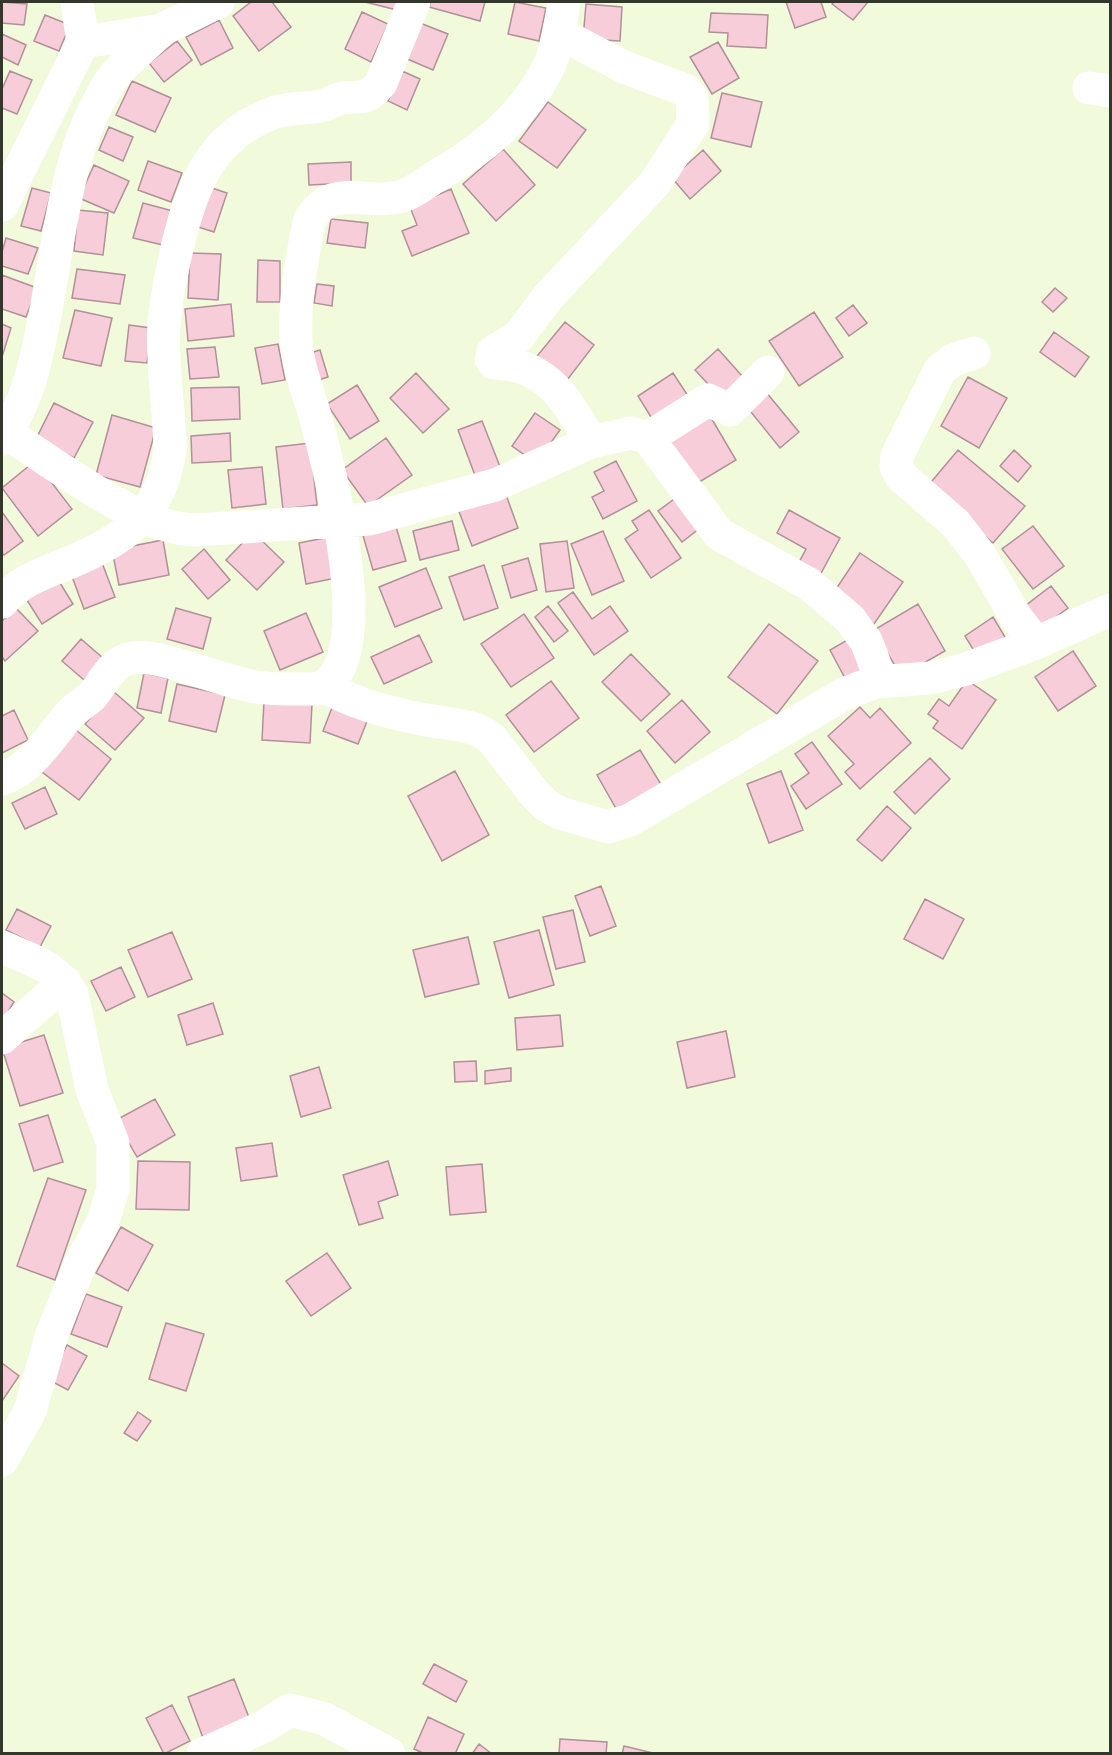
<svg xmlns="http://www.w3.org/2000/svg" width="1112" height="1755" font-family="'Exo 2',sans-serif">
<style>
.building{fill:#f7cdda;stroke:#b1909a;stroke-width:1.5}
.lines{fill:none;stroke-linecap:round;stroke-linejoin:round}
.minor{stroke:#fff;stroke-width:33}
</style>
<rect width="100%" height="100%" fill="#f1fadb"/>
<path class="building" d="M2 2 27 4 24 25 2 23Z
M251 2H272L291 27 259 51 233 16Z
M365 2H399L397 10Z
M431 2H485L480 21 429 7Z
M515 2 546 8 539 41 508 34Z
M786 2H821L826 17 795 28Z
M834 2H868L853 20 832 4Z
M586 4 622 7 620 41 583 39Z
M362 12 388 24 371 62 345 49Z
M711 13 768 15 766 48 727 46 728 33 709 32Z
M45 15 70 25 59 51 34 41Z
M219 20 233 48 201 65 186 37Z
M420 23 448 34 433 70 405 58Z
M2 34 26 45 18 65 2 57Z
M177 41 192 60 164 82 149 63Z
M718 42 739 78 712 94 690 57Z
M10 71 32 80 17 114 2 108V89Z
M402 71 420 79 407 110 388 101Z
M132 81 171 98 155 132 116 115Z
M722 93 762 102 751 147 711 138Z
M548 102 586 130 557 168 519 141Z
M109 127 133 137 123 161 99 150Z
M503 149 535 185 496 221 463 184Z
M703 150 721 171 690 199 672 178Z
M148 161 182 173 171 202 138 190Z
M351 162V183L309 185 308 164Z
M94 165 129 181 114 213 79 198Z
M206 186 227 193 214 232 192 225Z
M32 188 51 193 41 231 21 226Z
M451 189 469 233 412 256 402 231 417 225 410 207Z
M143 203 173 211 163 245 133 238Z
M78 210 108 213 103 255 74 251Z
M331 219 368 223 365 248 327 243Z
M6 238 38 248 28 274 2 266V252Z
M190 253 221 254 218 300 188 298Z
M258 260 280 261V302H257Z
M77 269 125 275 120 304 72 298Z
M2 275 37 288 26 317 2 309Z
M317 284 334 286 332 306 314 303Z
M1055 288 1067 298 1053 312 1042 302Z
M231 304 234 336 188 341 185 309Z
M853 305 867 323 849 336 836 318Z
M75 310 112 318 101 366 63 358Z
M814 312 843 357 799 386 769 341Z
M565 322 594 345 564 384 533 361Z
M2 324 11 328 2 357Z
M129 325 151 328 147 363 125 361Z
M1054 332 1089 357 1075 377 1040 352Z
M278 344 285 380 262 384 255 348Z
M215 347 219 377 190 379 187 349Z
M718 349 743 377 721 398 695 370Z
M320 350 328 377 315 381 307 354Z
M416 373 449 409 423 433 390 398Z
M673 373 690 399 654 422 638 396Z
M968 377 1007 398 979 448 941 426Z
M357 385 379 421 350 439 327 404Z
M239 387 240 419 192 421 191 388Z
M766 392 799 432 780 448 747 407Z
M54 403 93 422 74 458 36 439Z
M535 413 560 430 536 463 512 446Z
M112 415 156 428 140 487 96 475Z
M710 416 736 460 696 484 670 441Z
M482 421 501 469 476 478 458 430Z
M230 433 231 461 192 463 191 436Z
M386 438 412 475 368 506 342 470Z
M310 443 317 505 283 509 276 447Z
M958 450 1025 506 993 543 927 487Z
M1014 450 1031 466 1018 482 1000 466Z
M35 461 72 509 38 536 2 488Z
M616 461 637 501 603 519 592 497 604 491 594 472Z
M262 467 266 504 232 508 228 470Z
M505 492 518 528 472 546 458 509Z
M677 497 700 528 682 542 658 511Z
M649 510 681 558 651 578 625 539 638 530 632 521Z
M789 510 840 538 819 577 797 566 806 549 777 533Z
M2 512 23 541 4 555 2 553Z
M452 521 459 550 420 560 413 531Z
M395 523 406 561 373 570 362 532Z
M1033 526 1064 566 1033 589 1002 549Z
M603 531 624 581 592 595 571 544Z
M253 532 284 562 257 590 226 560Z
M329 537 336 578 306 584 299 543Z
M163 540 169 575 119 585 112 550Z
M567 541 574 588 546 592 540 544Z
M204 549 230 580 208 599 182 569Z
M860 553 903 582 874 624 832 595Z
M528 558 537 590 511 598 502 566Z
M101 560 115 597 84 609 70 571Z
M484 565 498 608 464 620 449 577Z
M426 568 442 608 395 627 379 587Z
M57 578 73 604 42 624 25 597Z
M1051 586 1068 608 1042 627 1025 606Z
M573 592 592 619 610 606 628 631 594 655 558 603Z
M918 604 945 651 901 676 874 630Z
M548 606 568 631 554 642 535 617Z
M16 608 38 631 5 661 2 657V621Z
M176 608 211 618 203 649 167 639Z
M306 613 323 652 280 670 264 631Z
M524 614 554 658 511 687 481 644Z
M993 617 1005 637 977 656 965 636Z
M769 624 818 661 777 714 728 677Z
M419 635 432 662 384 684 371 657Z
M81 639 103 658 84 680 62 661Z
M849 639 867 671 847 682 830 650Z
M1073 651 1096 686 1058 711 1035 677Z
M631 654 670 694 641 721 602 682Z
M144 673 168 678 161 713 137 708Z
M967 680 996 700 962 749 933 728 938 721 928 714 939 699 949 706Z
M551 681 579 718 534 752 506 715Z
M177 684 225 695 216 732 169 721Z
M114 692 144 718 115 750 85 724Z
M682 700 710 732 675 763 647 731Z
M264 701 312 704 310 743 262 740Z
M333 705 368 719 358 744 323 731Z
M860 707 870 718 880 708 911 743 860 789 845 772 854 764 828 736Z
M14 710 28 740 2 753V716Z
M76 730 111 759 79 800 42 772Z
M812 742 842 784 806 809 791 786 809 773 795 754Z
M640 750 662 786 618 812 597 775Z
M930 758 950 779 915 814 894 792Z
M455 771 489 835 442 861 408 796Z
M781 771 803 830 769 843 747 784Z
M45 787 57 814 25 829 12 803Z
M887 806 911 828 882 861 857 840Z
M601 886 616 926 590 936 575 896Z
M925 899 964 919 943 959 904 939Z
M17 909 51 926 40 947 6 930Z
M573 910 585 962 556 969 543 917Z
M539 930 554 985 509 998 494 942Z
M172 932 192 979 148 997 128 950Z
M468 937 479 984 425 997 413 950Z
M121 967 135 997 106 1011 91 981Z
M2 993 14 1002 2 1021Z
M213 1003 223 1034 187 1045 178 1015Z
M560 1015 563 1046 517 1050 515 1018Z
M726 1031 735 1077 687 1088 677 1042Z
M44 1035 63 1093 20 1106 2 1048Z
M476 1061 477 1081 455 1082 454 1062Z
M319 1067 331 1108 301 1117 290 1076Z
M511 1068V1081L485 1084V1071Z
M155 1099 175 1135 137 1157 116 1120Z
M48 1115 63 1162 34 1171 19 1124Z
M272 1143 277 1176 241 1181 236 1148Z
M138 1161 190 1162 189 1210 136 1209Z
M388 1161 398 1195 378 1202 383 1218 359 1225 343 1175Z
M482 1164 486 1212 450 1215 446 1167Z
M48 1178 86 1190 55 1280 17 1266Z
M121 1227 153 1245 128 1291 96 1273Z
M327 1253 351 1288 311 1316 286 1281Z
M86 1294 122 1307 107 1347 71 1334Z
M166 1323 204 1334 186 1391 149 1379Z
M67 1345 87 1356 68 1390 49 1380Z
M2 1363 19 1376 2 1401Z
M138 1412 151 1421 137 1441 124 1433Z
M434 1664 467 1681 456 1702 423 1684Z
M234 1679 250 1720 203 1738 188 1697Z
M172 1705 190 1741 164 1754 146 1718Z
M428 1717 464 1734 455 1754H425L414 1749Z
M560 1739 607 1742 606 1754H559Z
M479 1744 492 1754H472Z
M624 1746 657 1754H622Z"/>
<g class="lines">
<path class="minor" d="M77 2 83 42
M559 33 624 67 685 90 692 99 693 124 654 184 548 297 518 337 493 352 491 359 494 363C500 364 506 364 513 365 553 373 573 410 591 442
M1089 88 1110 91
M2 205 83 42 161 30 218 2
M974 353 953 360 940 370 897 456 896 467 901 476 956 524 980 555 1016 617 1036 643
M6 433C56 464 138 529 195 530L369 519 495 485 591 442 631 433 648 438 719 534 809 584 850 619 866 641 872 656 876 668 875 682
M648 438 708 400 730 410 768 372
M2 439C27 403 36 363 44 320 60 240 64 155 108 85 122 62 144 49 161 30
M2 602C21 578 51 571 78 559 132 535 160 511 170 452 170 410 161 366 164 325 166 298 172 270 178 244 193 183 212 134 276 112 292 107 309 109 325 105 331 103 336 99 342 98 363 96 366 101 381 83L414 2
M325 687C355 704 393 714 427 720 451 725 472 723 492 739L534 793 547 806 560 813 608 827 630 820 844 694 875 682 930 678 963 670 1036 643 1110 610
M2 779C33 768 48 739 70 714 76 708 84 703 91 697 104 683 111 661 133 658 161 653 224 683 257 687 276 690 297 689 316 689 383 671 329 467 316 419 309 393 297 366 296 339 294 301 302 259 309 221 331 182 363 205 398 197 411 195 427 182 438 175 484 149 527 112 550 64 558 45 561 22 564 2
M2 947C30 959 56 966 72 994L92 1090 113 1143V1189L102 1224 81 1262 52 1334 30 1411 2 1460
M2 1038 65 982
M203 1754 265 1726 290 1710 325 1719 389 1754"/>
</g>
<rect width="1112" height="1755" fill="none" stroke="#34372c" stroke-width="6"/>
</svg>
